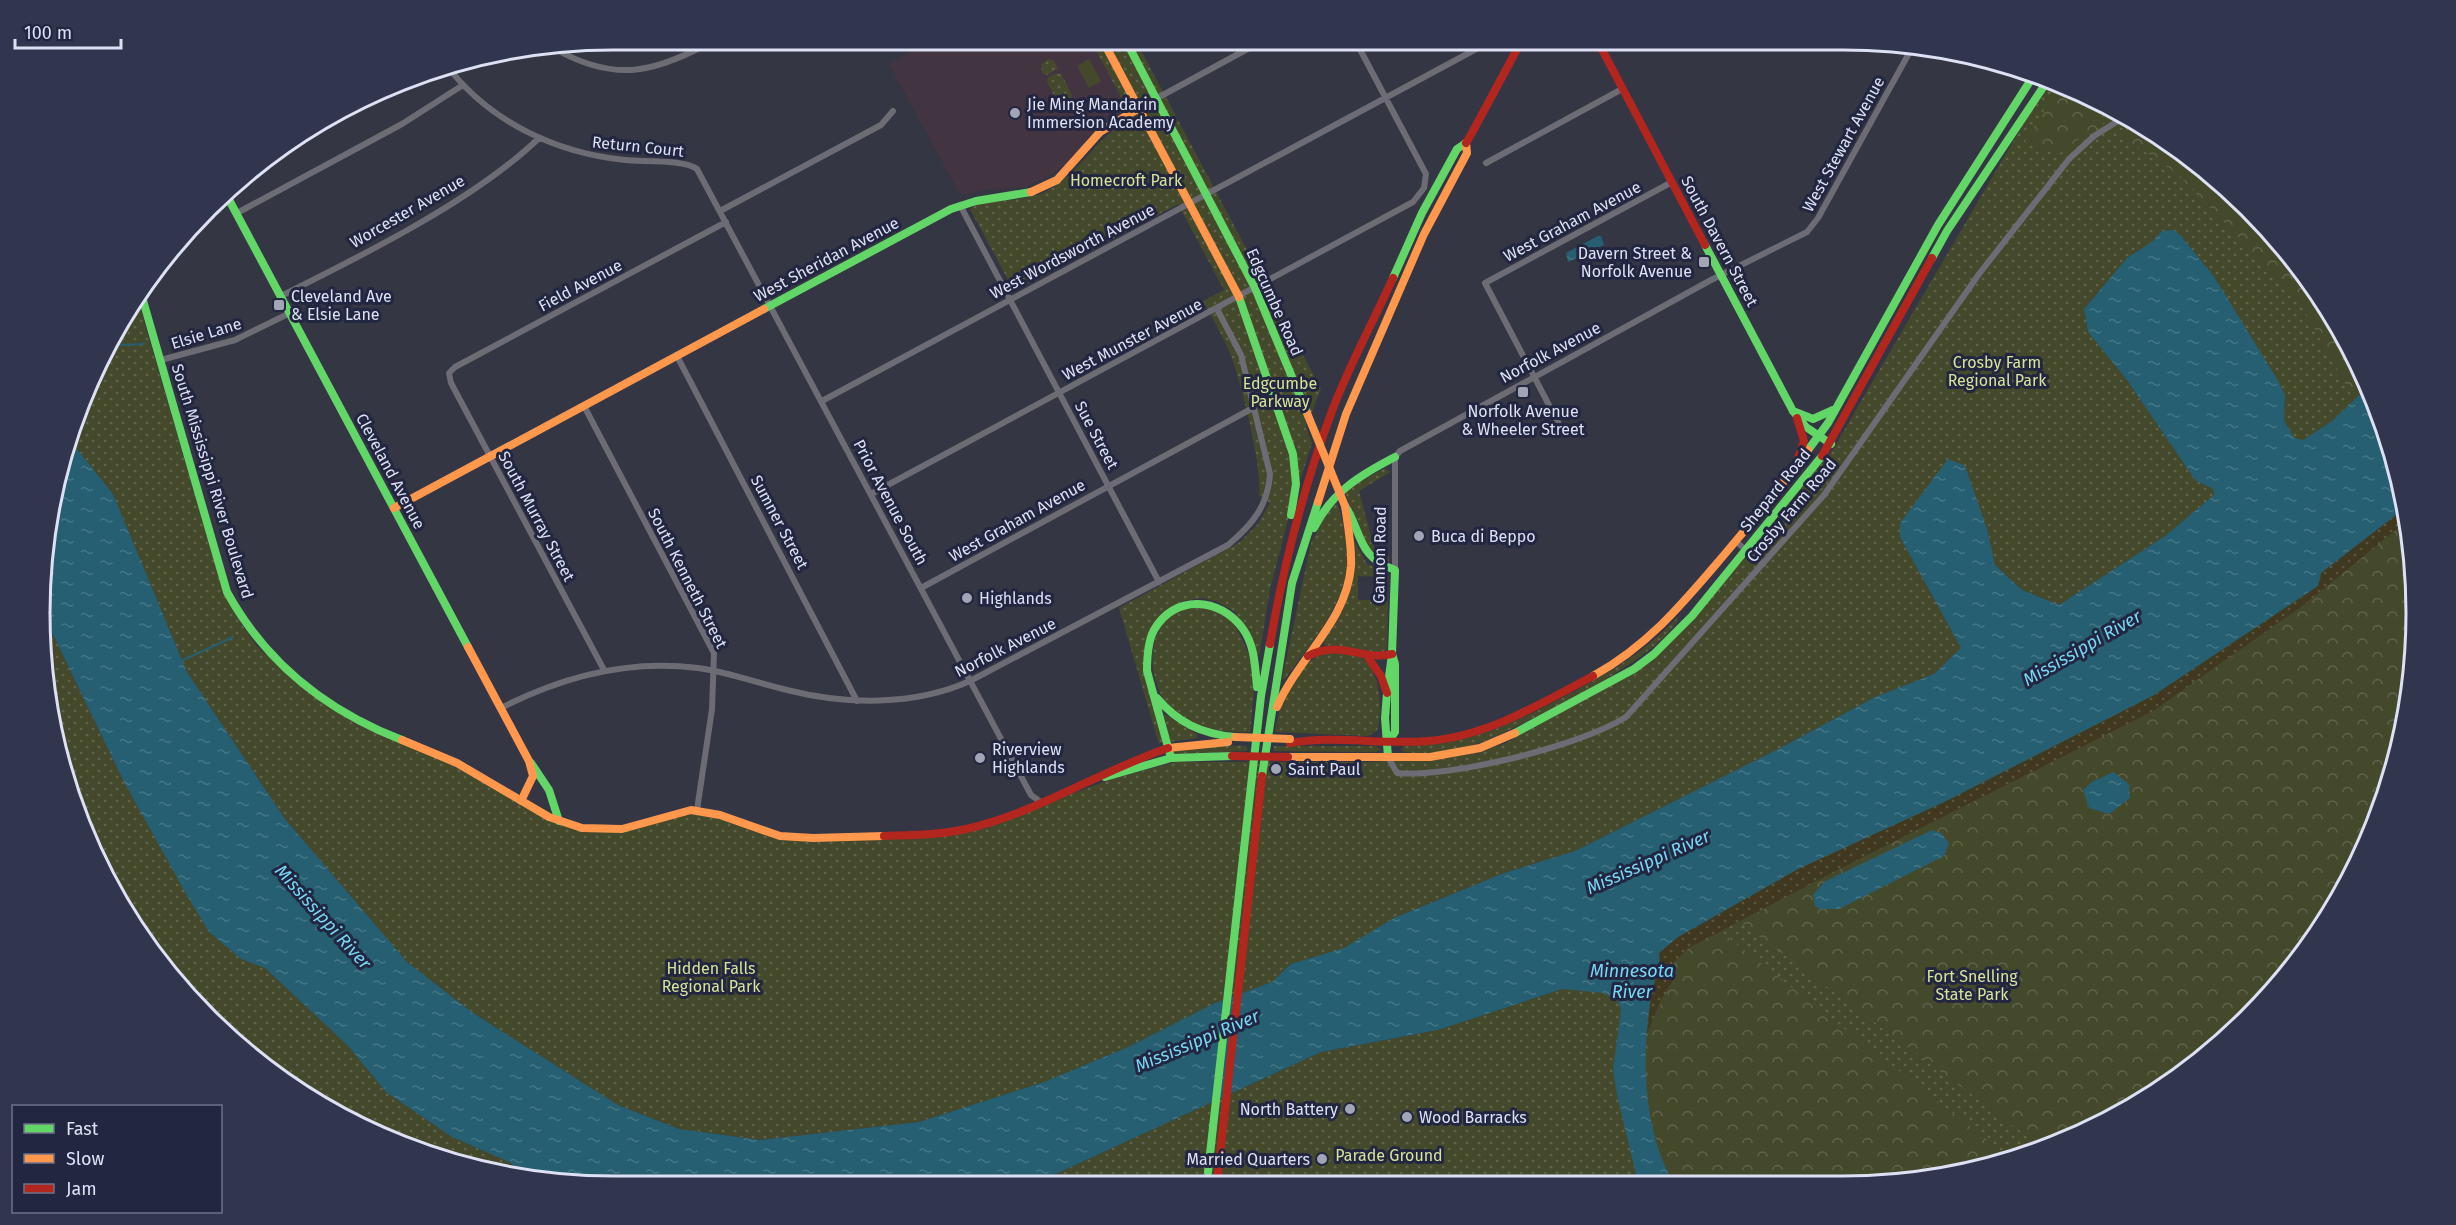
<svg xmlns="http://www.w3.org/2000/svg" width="2456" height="1225" font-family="'Fira Sans',sans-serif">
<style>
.education{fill:#433441}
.green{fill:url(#green-dots)}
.forest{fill:url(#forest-crowns)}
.sand{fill:url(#sand-dots)}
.pitch{fill:#45492c}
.water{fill:url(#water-ripples)}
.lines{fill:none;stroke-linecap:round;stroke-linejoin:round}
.stream{stroke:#255f71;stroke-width:2}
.highway-tunnel{stroke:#4e505e;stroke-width:10;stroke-dasharray:10 5;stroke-linecap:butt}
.street{stroke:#6d6c75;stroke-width:6}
.fast{stroke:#63d668;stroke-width:8}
.slow{stroke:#ff974d;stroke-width:8}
.jam{stroke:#b3261e;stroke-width:8}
.slow-bridge{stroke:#ff974d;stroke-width:8}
.jam-bridge{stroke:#b3261e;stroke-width:8}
.poi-dot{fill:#a2a5b6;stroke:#232640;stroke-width:2}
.labels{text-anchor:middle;stroke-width:6;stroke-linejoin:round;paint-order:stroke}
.poi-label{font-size:16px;fill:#dee1f3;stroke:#232640;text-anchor:start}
.street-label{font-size:16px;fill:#dee1f3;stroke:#232640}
.park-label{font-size:16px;fill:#d8e396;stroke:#232640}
.water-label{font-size:18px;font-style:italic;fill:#77d7f5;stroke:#232640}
.rim{fill:none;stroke:#dee1f3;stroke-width:3}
</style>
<defs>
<pattern id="green-dots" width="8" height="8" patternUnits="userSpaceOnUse" patternTransform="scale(1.5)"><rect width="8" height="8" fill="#45492c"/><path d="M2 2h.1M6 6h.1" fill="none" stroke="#5f634b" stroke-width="1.8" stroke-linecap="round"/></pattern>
<pattern id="forest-crowns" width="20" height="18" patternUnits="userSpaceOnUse" patternTransform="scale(1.5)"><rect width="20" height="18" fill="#45492c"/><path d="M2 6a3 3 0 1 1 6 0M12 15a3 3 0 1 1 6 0" fill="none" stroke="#5f634b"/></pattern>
<pattern id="sand-dots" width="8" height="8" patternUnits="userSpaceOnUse" patternTransform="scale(1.5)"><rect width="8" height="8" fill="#40391f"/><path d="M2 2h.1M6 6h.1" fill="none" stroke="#5b5540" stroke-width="1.8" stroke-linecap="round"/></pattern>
<pattern id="water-ripples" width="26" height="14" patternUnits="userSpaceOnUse" patternTransform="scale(1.5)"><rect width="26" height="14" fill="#255f71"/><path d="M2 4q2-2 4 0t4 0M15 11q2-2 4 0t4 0" fill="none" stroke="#447686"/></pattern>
</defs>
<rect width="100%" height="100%" fill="#343644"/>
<path class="education" d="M931 39H1094L1129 104 1101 121 1069 162 1047 178 1025 187 982 190 961 196 889 64Z"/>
<path class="green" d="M1090 39H1135L1321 389 1306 427 1312 443 1301 478 1299 477 1270 590 1259 657 1235 612 1216 601 1201 598 1183 601 1147 638 1162 742 1159 744 1119 608 1240 542 1258 524 1270 503 1259 495C1263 469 1240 376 1229 351 1222 334 1212 318 1203 301L1224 290 1178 204 1014 291 970 209C982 198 1023 203 1045 192 1081 174 1096 136 1132 118Z
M1049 59 1053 60 1058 68 1047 75 1042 73 1041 64Z
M1057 73 1061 74 1072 95 1071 99 1063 104 1058 103 1047 81 1048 77Z
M2049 80 2097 98 2192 157 2274 234 2340 325 2368 387 2332 421 2303 441 2294 438 2282 416 2285 408V395L2213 275 2180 235 2162 231 2153 241 2127 258 2084 309 2088 332 2127 380 2195 480 2213 489 2214 495 2165 536 2059 605 2022 590 1995 565 1987 529 1900 537 1961 648 1934 674 1875 697 1782 747 1575 851 1504 873 1394 918 1344 949 1291 964 1272 982 1215 1003 1128 1047 1044 1082 919 1122 760 1140 679 1129 618 1105 473 1013 407 962 285 819 187 672 113 494 69 439 83 393 136 294 222 588 240 622 256 645 283 670 355 724 474 774 583 830 638 828 690 813 728 820 791 840 983 828 1111 779 1176 762H1372L1477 753 1506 743 1649 663 1832 451Z
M1385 468 1390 472 1359 491 1376 555 1389 556V561L1384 563 1368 551 1344 490Z
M1335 498C1367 580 1331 616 1285 679H1282L1311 543Z
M2405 508 2412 537 2398 761 2358 866 2275 990 2162 1089 2028 1155 1918 1181 1034 1184 1321 1052 1438 1030 1562 989 2321 573Z
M1354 540 1367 564 1388 574V584L1385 583 1384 577 1358 576V600H1384V595H1388L1387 649 1382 653 1325 645 1322 641 1331 629Z
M1204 605 1234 622 1251 659 1255 683 1250 732C1229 732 1206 731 1186 721 1148 701 1137 630 1181 609 1187 606 1196 606 1204 605Z
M1679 615C1673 653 1516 729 1479 743 1459 750 1423 757 1402 751L1403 746C1471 745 1513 724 1571 693 1612 671 1648 650 1679 615Z
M46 620 123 780 209 932 241 959 265 968 348 1046 386 1092 452 1137 511 1163 522 1176 464 1167 359 1127 207 1018 98 866 44 687Z
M1329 651C1339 653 1354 653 1362 658 1381 671 1383 711 1377 731L1368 736 1275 732C1282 695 1292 666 1329 651Z
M1164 714 1197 734V738L1170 742Z
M1207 745 1247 746V751L1174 754 1172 751Z
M1274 746H1376L1381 750 1375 752 1273 751Z"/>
<path class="forest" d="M2060 84 2097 98 2120 113 2080 138 2061 154 2024 143Z
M2138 126 2153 141 2161 138C2234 183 2294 251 2339 324 2351 343 2359 366 2368 387L2354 400 2299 301 2179 175 2116 132 2128 127Z
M2408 520 2412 537 2416 650 2398 761 2358 866 2275 990 2162 1089 2043 1148 1740 922 1816 881 2153 711 2305 604Z
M1721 932 2012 1159 1918 1181 1673 1182C1654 1149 1638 1071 1648 1034 1654 1008 1676 988 1674 962L1689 948Z"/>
<path class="sand" d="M2405 508 2408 520 2305 604 2153 711 1816 881 1689 948 1674 962 1675 977 1661 1000 1647 1034 1651 997 1660 962 1659 953 1677 937 1798 869 1944 802 2154 695 2317 586 2321 573Z"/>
<path class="pitch" d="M1089 59 1101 81 1089 88 1077 66Z
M1146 162 1158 184 1148 190 1136 168Z
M1132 170 1144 192 1134 197 1122 175Z
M1104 180a8 8 0 1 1 16 0a8 8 0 1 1-16 0Z"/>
<path class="water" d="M2174 230 2180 235 2213 275 2277 379 2285 395 2284 420 2294 438 2303 440 2332 421 2368 387 2386 428 2405 508 2321 573 2318 586 2154 695 1944 802 1798 869 1678 937 1659 953C1661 968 1653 982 1651 997 1641 1056 1643 1129 1673 1182H1638L1618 1100 1613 1070 1621 1010 1618 1001 1604 993 1562 989 1438 1030 1321 1052 1034 1184 575 1185 522 1176 511 1163 452 1137 386 1092 348 1046 265 968 241 959 209 932 186 894 123 780 46 620 50 500 69 439 113 494 187 672 285 819 407 962 473 1013 618 1105 679 1129 760 1140 919 1122 1044 1082 1128 1047 1215 1003 1272 982 1291 964 1344 948 1394 918 1504 873 1575 851 1782 747 1875 697 1934 674 1961 648 1900 537V523L1948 459 1965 466 1987 529 1995 565 2022 590 2059 605 2165 536 2214 495 2213 489 2195 480 2127 380 2088 332 2084 309 2127 258 2153 241 2162 231Z
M1598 236H1601L1604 245 1568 262 1566 253Z
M2113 772 2129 784 2130 798 2109 814 2089 808 2083 790 2092 782Z
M1932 830 1941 833 1949 843 1944 856 1839 909H1820L1815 906 1813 895 1824 882Z"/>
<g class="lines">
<path class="stream" d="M94 373 105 352 116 345 144 344
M181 661 233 637"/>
<path class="highway-tunnel" d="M1207 1183 1208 1172"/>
<path class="street" d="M555 49C618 84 655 72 717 39
M447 66C490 122 556 153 625 160 642 162 684 159 697 169L1031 795 1042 803
M1139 108 1264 40
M1486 163 1622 89
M960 205 1159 582
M720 211 881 125 893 111
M237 213 402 124 463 85
M281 296C361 256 475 200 539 138
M677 356 857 701
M161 360 235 340 290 313
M822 401 1493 40
M584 406 714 653 712 709 697 810
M1561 428 1485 283 1672 182
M871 494 1413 202 1424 188 1426 174 1355 40
M1735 541 1763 564
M1395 570V457L1400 451 1711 280 1807 232 1818 218 1913 46
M921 588 1253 408
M604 670 451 383 449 373 455 367 726 222
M501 708C563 676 628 659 698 668 728 672 757 683 787 690 846 705 914 706 970 681L1228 545C1252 525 1268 506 1270 474L1241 355 1217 309
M1388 757 1397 773C1451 778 1580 746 1626 717L1824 495 1979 274 2069 159 2094 136 2126 116"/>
<path class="fast" d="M1125 39 1255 288 1307 413
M227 196 468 647
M1705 245 1793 411 1806 427 1831 444
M1932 258 1947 231 2048 80
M1393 278 1422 213 1457 149 1466 143
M140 290 227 592C266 663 327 711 402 740
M1239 297 1293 454 1296 484 1291 515
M764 309 951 209 976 201 1031 192
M1793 411 1813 419 1833 410
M1808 450 1828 423 1938 225 2034 75
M1347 509C1363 538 1359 557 1395 570L1392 654 1387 692
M1314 528C1332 492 1360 475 1395 457
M1387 693 1385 718 1388 757
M1157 698C1178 723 1202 734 1235 737
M1515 733 1634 669 1654 654 1692 616 1822 456
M1388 742 1395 732V664L1392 654
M1232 756 1171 758 1147 671C1147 659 1148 641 1154 630 1174 594 1220 597 1243 629 1255 646 1255 667 1257 687
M531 763 549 790 559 821
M1262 776 1292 583 1318 502
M1105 777 1171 758
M1208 1172 1261 696 1270 644"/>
<path class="slow" d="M1102 39 1239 297
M1031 192 1057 180 1100 132 1139 108
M1318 502 1346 414 1424 234 1467 153 1466 143
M394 508 764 309
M468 647 529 761 533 776 521 801
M1593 676C1649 645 1683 603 1724 555 1753 521 1781 486 1808 450
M1277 707C1298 658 1347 621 1351 566 1352 546 1348 526 1345 506
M402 740 457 763 549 817 582 828 622 829 691 810 720 815 780 836 813 838 884 836
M1168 748 1228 742
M1288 757H1430L1480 748 1515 733"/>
<path class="jam" d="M1597 40 1705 245
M1473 131 1522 40
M1466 143 1473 131
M1797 418 1804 441 1798 458
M1822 456 1932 258
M1270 644C1284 562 1303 489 1332 411 1349 366 1373 322 1393 278
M1308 656C1340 639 1360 661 1392 654
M1367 656 1381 676 1387 693
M1290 743C1335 735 1382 745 1428 741 1488 736 1540 704 1593 676
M884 836C912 835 939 835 966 829 1037 813 1100 771 1168 748
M1218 1173 1262 776"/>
<path class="slow-bridge" d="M1307 413 1345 506
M1235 737 1290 739"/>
<path class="jam-bridge" d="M1232 756 1288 757"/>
</g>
<g class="poi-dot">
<circle cx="1015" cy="113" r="6"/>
<rect x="1698" y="256" width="12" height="12" rx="3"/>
<rect x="273" y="299" width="12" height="12" rx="3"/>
<rect x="1517" y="386" width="12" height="12" rx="3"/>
<circle cx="1419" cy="536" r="6"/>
<circle cx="967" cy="598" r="6"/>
<circle cx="980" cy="758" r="6"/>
<circle cx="1276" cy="769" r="6"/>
<circle cx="1350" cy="1109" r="6"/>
<circle cx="1407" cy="1117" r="6"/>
<circle cx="1322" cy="1159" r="6"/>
</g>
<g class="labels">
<g class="poi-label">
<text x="1027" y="110">Jie Ming Mandarin<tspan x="1027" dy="18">Immersion Academy</tspan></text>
<text x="1692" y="259" text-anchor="end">Davern Street &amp;<tspan x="1692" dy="18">Norfolk Avenue</tspan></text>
<text x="291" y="302">Cleveland Ave<tspan x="291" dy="18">&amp; Elsie Lane</tspan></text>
<text x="1523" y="417" text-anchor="middle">Norfolk Avenue<tspan x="1523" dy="18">&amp; Wheeler Street</tspan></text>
<text x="1431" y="542">Buca di Beppo</text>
<text x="979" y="604">Highlands</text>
<text x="992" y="755">Riverview<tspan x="992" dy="18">Highlands</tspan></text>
<text x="1288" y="775">Saint Paul</text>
<text x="1338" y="1115" text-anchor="end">North Battery</text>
<text x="1419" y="1123">Wood Barracks</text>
<text x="1310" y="1165" text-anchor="end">Married Quarters</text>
</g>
<g class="street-label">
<text transform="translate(1843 144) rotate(-61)" y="6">West Stewart Avenue</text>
<text transform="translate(638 146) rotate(6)" y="6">Return Court</text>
<text transform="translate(407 211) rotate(-30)" y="6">Worcester Avenue</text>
<text transform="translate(1572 221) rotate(-28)" y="6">West Graham Avenue</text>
<text transform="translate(1720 241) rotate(62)" y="6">South Davern Street</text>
<text transform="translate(1072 251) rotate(-28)" y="6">West Wordsworth Avenue</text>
<text transform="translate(826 259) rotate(-28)" y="6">West Sheridan Avenue</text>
<text transform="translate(580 285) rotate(-28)" y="6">Field Avenue</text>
<text transform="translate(1275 302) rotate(66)" y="6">Edgcumbe Road</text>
<text transform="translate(206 333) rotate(-17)" y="6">Elsie Lane</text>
<text transform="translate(1132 339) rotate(-28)" y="6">West Munster Avenue</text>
<text transform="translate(1550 352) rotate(-28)" y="6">Norfolk Avenue</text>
<text transform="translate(1097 435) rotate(62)" y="6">Sue Street</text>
<text transform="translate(391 471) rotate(62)" y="6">Cleveland Avenue</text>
<text transform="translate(213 481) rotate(73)" y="6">South Mississippi River Boulevard</text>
<text transform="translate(1775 490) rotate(-51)" y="6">Shepard Road</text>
<text transform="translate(891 502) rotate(62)" y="6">Prior Avenue South</text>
<text transform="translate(1791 510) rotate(-50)" y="6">Crosby Farm Road</text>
<text transform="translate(537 516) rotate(62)" y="6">South Murray Street</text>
<text transform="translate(1017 520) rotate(-29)" y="6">West Graham Avenue</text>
<text transform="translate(780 522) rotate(62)" y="6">Sumner Street</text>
<text transform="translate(1379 555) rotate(-89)" y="6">Gannon Road</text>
<text transform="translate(688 578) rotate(63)" y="6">South Kenneth Street</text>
<text transform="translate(1005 647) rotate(-27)" y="6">Norfolk Avenue</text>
</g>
<g class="park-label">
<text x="1126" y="186">Homecroft Park</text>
<text x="1997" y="368">Crosby Farm<tspan x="1997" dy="18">Regional Park</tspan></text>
<text x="1280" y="389">Edgcumbe<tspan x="1280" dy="18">Parkway</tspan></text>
<text x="711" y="974">Hidden Falls<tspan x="711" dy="18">Regional Park</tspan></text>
<text x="1972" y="982">Fort Snelling<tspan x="1972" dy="18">State Park</tspan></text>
<text x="1389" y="1161">Parade Ground</text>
</g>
<g class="water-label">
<text transform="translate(2082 648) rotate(-30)" y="6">Mississippi River</text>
<text transform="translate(1648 862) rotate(-24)" y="6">Mississippi River</text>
<text transform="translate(323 917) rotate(48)" y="6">Mississippi River</text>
<text x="1632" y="977">Minnesota<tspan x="1632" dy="21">River</tspan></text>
<text transform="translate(1197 1041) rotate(-23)" y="6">Mississippi River</text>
</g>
</g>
<path d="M0 0H2456V1225H0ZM613 50H1843A563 563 0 0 1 2406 613V613A563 563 0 0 1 1843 1176H613A563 563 0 0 1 50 613V613A563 563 0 0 1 613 50Z" fill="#32354e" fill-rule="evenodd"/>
<path class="rim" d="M613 50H1843A563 563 0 0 1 2406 613V613A563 563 0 0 1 1843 1176H613A563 563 0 0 1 50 613V613A563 563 0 0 1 613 50Z"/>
<rect x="12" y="1105" width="210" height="108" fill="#232640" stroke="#6e7188" stroke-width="1.5"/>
<rect x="24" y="1124" width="30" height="9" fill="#63d668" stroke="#6e7188" stroke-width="1.5"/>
<text x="66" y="1135" font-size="18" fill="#dee1f3">Fast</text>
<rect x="24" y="1154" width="30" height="9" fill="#ff974d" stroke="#6e7188" stroke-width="1.5"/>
<text x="66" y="1165" font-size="18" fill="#dee1f3">Slow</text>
<rect x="24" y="1184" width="30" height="9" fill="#b3261e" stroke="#6e7188" stroke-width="1.5"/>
<text x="66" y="1195" font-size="18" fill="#dee1f3">Jam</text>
<path d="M15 39v9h106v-9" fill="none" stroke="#dee1f3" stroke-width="3"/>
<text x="24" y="39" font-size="18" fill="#dee1f3" stroke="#232640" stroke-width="4.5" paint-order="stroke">100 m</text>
</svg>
